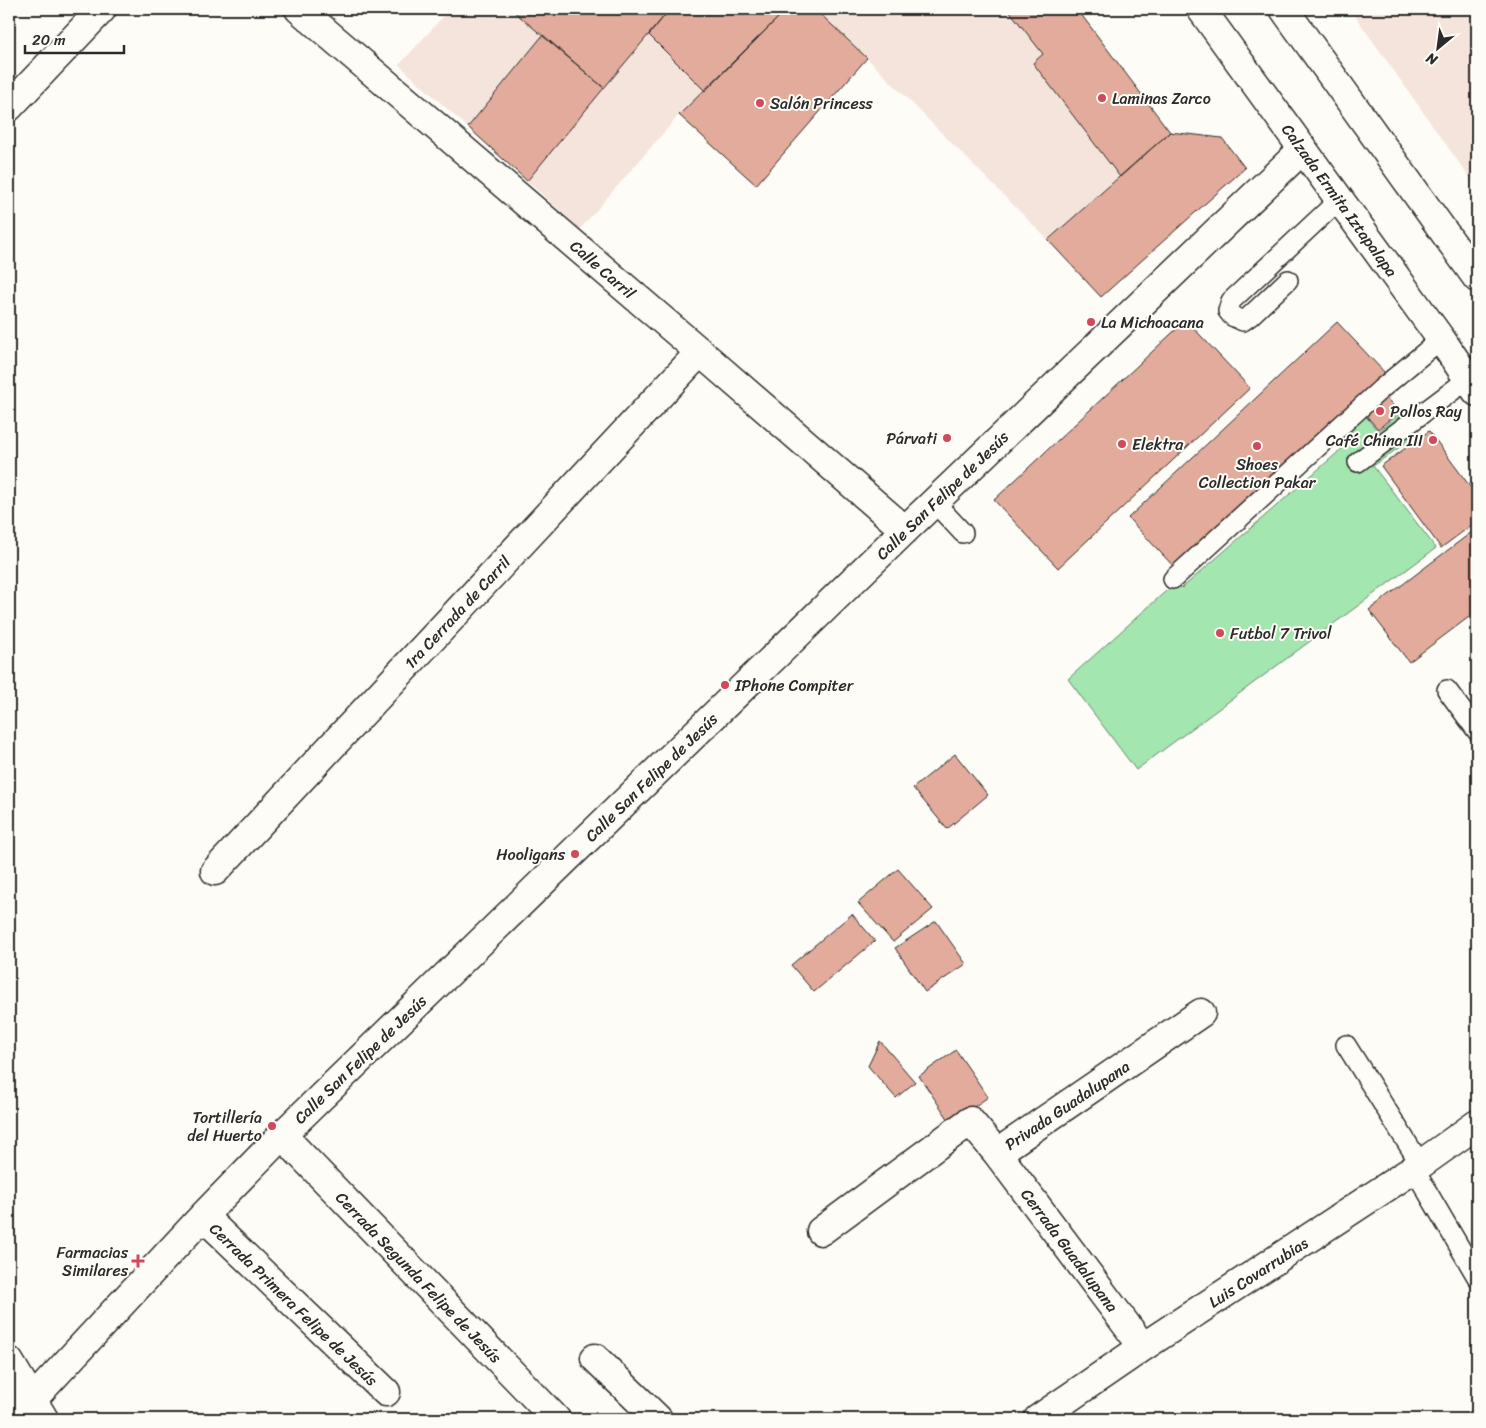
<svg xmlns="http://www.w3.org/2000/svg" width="1486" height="1428" font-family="Sriracha,sans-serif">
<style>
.built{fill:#f5e4db}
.green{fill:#a4e6af;stroke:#68886d}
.building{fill:#e3ab9b;stroke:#2b2b2b}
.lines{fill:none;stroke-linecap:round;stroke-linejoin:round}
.service-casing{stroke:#2b2b2b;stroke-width:22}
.minor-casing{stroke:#2b2b2b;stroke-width:31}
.tertiary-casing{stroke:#2b2b2b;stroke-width:31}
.primary-casing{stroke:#2b2b2b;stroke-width:31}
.service{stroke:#fdfcf7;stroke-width:19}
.minor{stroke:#fdfcf7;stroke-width:28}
.tertiary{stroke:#fdfcf7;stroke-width:28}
.primary{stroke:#fdfcf7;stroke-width:28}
.poi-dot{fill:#d1495b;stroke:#fdfcf7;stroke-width:2}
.labels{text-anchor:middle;stroke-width:4;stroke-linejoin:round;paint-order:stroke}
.poi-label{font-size:16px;fill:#2b2b2b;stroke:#fdfcf7;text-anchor:start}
.street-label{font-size:16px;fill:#2b2b2b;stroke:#fdfcf7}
</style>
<rect width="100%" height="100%" fill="#fdfcf7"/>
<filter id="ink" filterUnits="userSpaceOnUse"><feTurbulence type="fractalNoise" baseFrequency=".02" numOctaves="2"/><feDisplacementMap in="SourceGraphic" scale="10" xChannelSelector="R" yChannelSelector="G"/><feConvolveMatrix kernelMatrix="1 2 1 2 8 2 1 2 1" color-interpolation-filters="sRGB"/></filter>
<g filter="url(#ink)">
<path class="built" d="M450 9H1077L1170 132 1048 240 867 58 756 185 679 115 580 229 399 65Z
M1350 9H1477V188Z"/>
<path class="green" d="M1361 411 1378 431 1400 413 1417 435 1373 466 1436 548 1136 770 1068 679 1176 582 1182 588 1344 447 1335 435Z"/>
<path class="building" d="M511 9H670L604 88Z
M670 9H787L705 91 649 35Z
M787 9H815L867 58 756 185 679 115Z
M1008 9H1077L1170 132 1120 177 1033 63 1043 54Z
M543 35 604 88 527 181 468 127Z
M1170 132 1222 138 1245 168 1101 297 1048 240Z
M1186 320 1250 388 1058 568 994 500Z
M1337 322 1386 374 1177 570 1128 518Z
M1381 392 1399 412 1378 429 1361 410Z
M1429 431 1477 496V521L1441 548 1381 466Z
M1477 528V611L1409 662 1369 610Z
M955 754 988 795 947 829 913 788Z
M898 869 933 909 893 942 858 903Z
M852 914 875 941 814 992 791 965Z
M936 921 966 964 925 992 895 948Z
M880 1041 915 1082 896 1098 868 1066Z
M956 1050 988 1097 951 1123 919 1076Z"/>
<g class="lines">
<defs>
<path id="service" d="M1288 280 1250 316 1243 321 1232 316 1228 311 1231 301 1340 199
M1358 462 1468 379
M934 502 963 533
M1173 579 1381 389 1441 339
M1447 690 1477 731
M1346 1045 1421 1165
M1414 1169 1477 1277"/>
<path id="minor" d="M299 9 700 352 905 530
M9 107 102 9
M215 871 700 352
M282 1135 556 1419
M997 1153 1201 1013
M203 1216 386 1392
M821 1231 970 1121 997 1153 1143 1347
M595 1358 658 1419
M32 1400 203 1216 282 1135 905 530 1303 149
M1038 1419 1143 1347 1414 1169 1477 1124"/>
<path id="tertiary" d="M9 1361 44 1419
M14 1419 32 1400"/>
<path id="primary" d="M1201 9 1441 339 1477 392
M1284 9 1477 278"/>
</defs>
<use href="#service" class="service-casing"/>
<use href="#minor" class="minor-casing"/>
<use href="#tertiary" class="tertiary-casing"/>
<use href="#primary" class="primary-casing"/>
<use href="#service" class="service"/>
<use href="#minor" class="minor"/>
<use href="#tertiary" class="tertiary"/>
<use href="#primary" class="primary"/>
</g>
</g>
<g class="poi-dot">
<circle cx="1102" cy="98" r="5"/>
<circle cx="760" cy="103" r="5"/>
<circle cx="1091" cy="322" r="5"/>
<circle cx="1380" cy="411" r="5"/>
<circle cx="947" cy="438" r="5"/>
<circle cx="1433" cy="440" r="5"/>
<circle cx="1122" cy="444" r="5"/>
<circle cx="1257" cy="446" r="5"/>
<circle cx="1220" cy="633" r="5"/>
<circle cx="725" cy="685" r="5"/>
<circle cx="575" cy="854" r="5"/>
<circle cx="272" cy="1126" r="5"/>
<path d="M135.5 1253.5h5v5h5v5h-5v5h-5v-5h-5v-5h5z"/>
</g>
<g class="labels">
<g class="poi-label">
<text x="1112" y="104">Laminas Zarco</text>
<text x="770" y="109">Salón Princess</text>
<text x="1101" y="328">La Michoacana</text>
<text x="1390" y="417">Pollos Ray</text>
<text x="937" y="444" text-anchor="end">Párvati</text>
<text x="1423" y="446" text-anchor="end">Café China III</text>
<text x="1132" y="450">Elektra</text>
<text x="1257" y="470" text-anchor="middle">Shoes<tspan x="1257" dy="18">Collection Pakar</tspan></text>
<text x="1230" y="639">Futbol 7 Trivol</text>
<text x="735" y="691">IPhone Compiter</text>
<text x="565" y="860" text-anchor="end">Hooligans</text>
<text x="262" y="1123" text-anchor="end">Tortillería<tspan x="262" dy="18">del Huerto</tspan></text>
<text x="128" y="1258" text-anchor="end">Farmacias<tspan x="128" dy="18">Similares</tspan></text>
</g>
<g class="street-label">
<text transform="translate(1340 200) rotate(54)" y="6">Calzada Ermita Iztapalapa</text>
<text transform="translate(603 269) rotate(41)" y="6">Calle Carril</text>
<text transform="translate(942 495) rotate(-44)" y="6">Calle San Felipe de Jesús</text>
<text transform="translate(457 612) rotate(-47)" y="6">1ra Cerrada de Carril</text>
<text transform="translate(651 777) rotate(-44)" y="6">Calle San Felipe de Jesús</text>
<text transform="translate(360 1059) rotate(-44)" y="6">Calle San Felipe de Jesús</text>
<text transform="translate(1067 1105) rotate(-34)" y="6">Privada Guadalupana</text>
<text transform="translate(1070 1250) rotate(53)" y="6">Cerrada Guadalupana</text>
<text transform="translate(1258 1272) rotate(-33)" y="6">Luis Covarrubias</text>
<text transform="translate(419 1277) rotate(46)" y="6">Cerrada Segunda Felipe de Jesús</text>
<text transform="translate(294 1304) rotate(44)" y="6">Cerrada Primera Felipe de Jesús</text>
</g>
</g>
<rect width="1486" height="1428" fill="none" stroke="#fdfcf7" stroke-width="30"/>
<rect x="15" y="15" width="1456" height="1398" fill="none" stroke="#2b2b2b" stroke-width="2" filter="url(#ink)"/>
<g transform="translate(1438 48) rotate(209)" stroke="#fdfcf7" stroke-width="4" paint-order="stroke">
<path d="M0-4L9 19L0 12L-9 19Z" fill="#2b2b2b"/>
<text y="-8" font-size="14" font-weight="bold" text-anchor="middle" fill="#2b2b2b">N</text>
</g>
<path d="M25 45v8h99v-8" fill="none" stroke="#2b2b2b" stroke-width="2.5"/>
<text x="32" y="45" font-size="15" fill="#2b2b2b" stroke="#fdfcf7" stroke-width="4" paint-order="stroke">20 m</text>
</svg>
